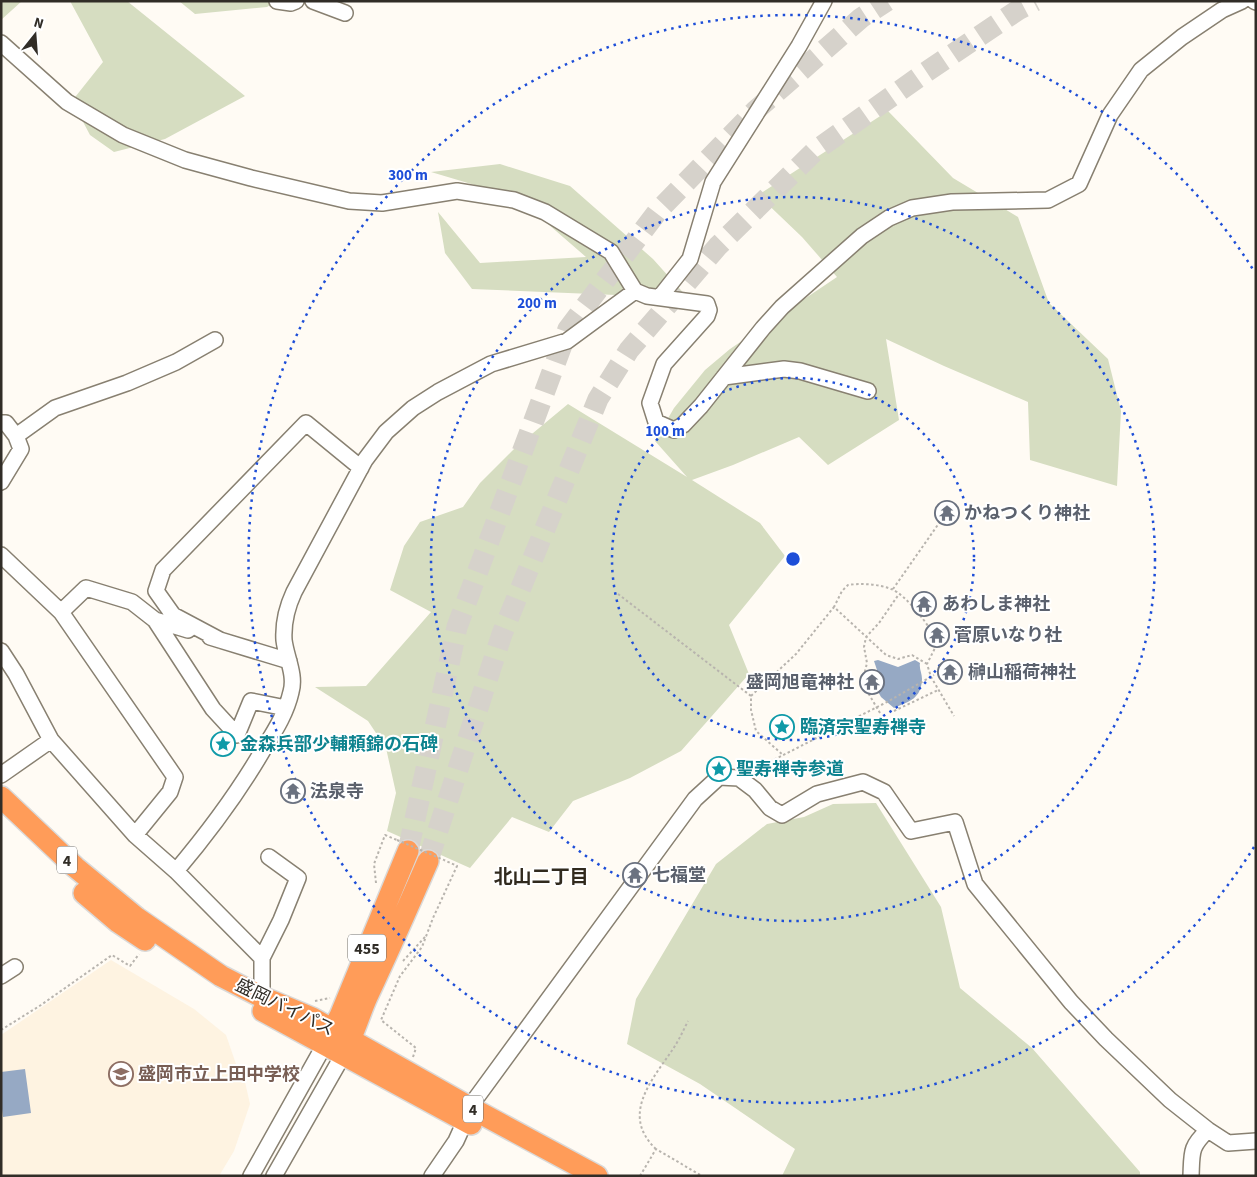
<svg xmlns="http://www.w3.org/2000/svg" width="1257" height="1177" font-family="'Source Sans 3','Noto Sans JP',sans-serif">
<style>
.built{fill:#fef3e1}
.green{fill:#d6ddc1}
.water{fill:#96a9c4}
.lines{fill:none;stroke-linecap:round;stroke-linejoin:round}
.highway-tunnel{stroke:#d6d2cb;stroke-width:21;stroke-dasharray:21 11;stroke-linecap:butt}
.minor-casing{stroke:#888071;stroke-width:18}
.highway-casing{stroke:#dad9d8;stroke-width:24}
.path{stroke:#b8b4ae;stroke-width:2;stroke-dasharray:2.5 2.5;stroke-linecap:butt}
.minor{stroke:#fff;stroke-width:15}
.highway{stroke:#ff9c59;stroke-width:21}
.path-bridge{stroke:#b8b4ae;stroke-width:2;stroke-dasharray:2.5 2.5;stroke-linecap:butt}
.ring{fill:none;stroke:#1d4ed8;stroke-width:2.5;stroke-dasharray:2.5 5}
.labels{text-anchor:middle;stroke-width:4;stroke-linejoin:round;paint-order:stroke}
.shield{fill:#fff;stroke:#6f6c68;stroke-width:1}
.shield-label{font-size:16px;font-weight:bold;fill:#312d27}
.worship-label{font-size:18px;font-weight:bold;fill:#5b616d;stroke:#fff;text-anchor:start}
.culture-label{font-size:18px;font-weight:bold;fill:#0d838f;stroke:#fff;text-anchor:start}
.street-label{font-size:18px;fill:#312d27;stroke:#fff}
.education-label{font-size:18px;font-weight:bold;fill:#785e54;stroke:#fff;text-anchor:start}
.neighbourhood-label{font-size:19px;font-weight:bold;fill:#312a1e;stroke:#fff}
.centre{fill:#1d4ed8;stroke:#fff;stroke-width:2.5}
.ring-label{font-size:15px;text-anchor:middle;font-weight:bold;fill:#1d4ed8;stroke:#fff;stroke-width:4;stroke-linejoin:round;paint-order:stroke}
</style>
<rect width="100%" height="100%" fill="#fffbf4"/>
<path class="built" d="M111 960 194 1009 226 1035 237 1067 245 1082 250 1104 234 1151 219 1176H1V1035Z"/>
<path class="green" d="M1 1H22L1 20Z
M70 1H127L245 96 165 139 114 152 90 135 72 101 103 62Z
M179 1H277L267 7 195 14Z
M888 111 953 178 1018 217 1049 303 1108 359 1121 411 1117 486 1030 460 1028 402 944 366 886 339 899 420 828 465 799 437 733 465 692 480 760 523 785 556 729 625 749 674 681 751 630 778 573 801 549 832 512 817 470 868 387 831 396 793 386 748 368 721 315 687 366 686 431 612 390 590 404 546 420 522 463 507 480 483 515 448 568 404 687 477 655 441 674 408 705 370 730 349 837 277 802 237 758 195Z
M500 164 570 186 653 259 688 298 472 289 445 253 438 212 480 263 586 257 518 198 431 172Z
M876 803 941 907 960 988 1032 1048 1140 1172V1176H782L795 1149 700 1084 627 1044 636 999 716 864 767 824 804 817 833 804Z"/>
<path class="water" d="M878 660 898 667 915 660 920 663C919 669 922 673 922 679 921 699 910 701 894 708L881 697 876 688 877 670 874 661Z
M25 1069 31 1113 3 1117 1 1101V1072Z"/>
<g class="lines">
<path class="highway-tunnel" d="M408 851 457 627 568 329 658 211 755 111 861 18 887 1
M428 861 502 634 598 399 629 350 718 246 816 150 926 72 1018 10 1035 1"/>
<defs>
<path id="minor" d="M277 1 291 3 296 1
M313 1 345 13
M1254 1 1256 2
M1 43 67 102 123 135 185 160 251 178 349 201 382 203 457 191 514 200 545 212 611 252 635 291 647 296 707 304 709 310 707 316 664 364 650 403 656 422 674 430 683 425 701 406 763 328 782 307 862 236 889 218 912 208 952 202 1048 200 1079 184 1110 115 1141 70 1182 37 1222 10 1242 1
M660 297 690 259 713 182 799 46 824 1
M724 377 784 369 800 371 868 391
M1 423H6L16 436
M1 482 21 449 16 436 55 408 127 383 176 362 215 340
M1 555 61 612 175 777 170 792 135 835
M61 612 86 588 132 602 155 620 188 630
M155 620 213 709 237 735 251 701 286 708
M210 637 289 661
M220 640 173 615 156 591 163 570 306 423 361 468
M1 651 16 674 51 740 135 835 176 871 262 958V997
M1 775 51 740
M176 871C208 833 238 793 263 750 274 732 286 714 291 692 296 675 286 657 284 640 283 623 287 607 294 592L365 460 386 432 413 408 438 392 491 364 567 341 635 291
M262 958 281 920 298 878 269 857
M1 976 15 967
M251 1176 325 1044
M274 1176 343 1055
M432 1176 456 1141 474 1101 695 799 719 777 739 778 755 790 770 808 782 815 817 794 863 782 884 792 911 831 955 822 975 884 1071 1002 1106 1039 1170 1100 1208 1130 1228 1143 1256 1141
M1191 1176C1192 1152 1190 1147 1208 1130"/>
<path id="highway" d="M1 797 75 867 137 918 221 976 262 997 312 1018 471 1108 597 1176
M84 893 118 922 145 940
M263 1011 471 1124
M326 1042 340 1016 408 851
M345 1050C354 1034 359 1015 367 997 388 952 408 907 428 861"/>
</defs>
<use href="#minor" class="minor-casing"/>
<use href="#highway" class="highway-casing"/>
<path class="path" d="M893 589 944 516
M618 594 751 696V710L756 731 783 755
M927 664 912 655 898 659 886 655 834 607 842 591 848 585C862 583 878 584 891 589 906 594 931 628 938 642L927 664 931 677 954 716
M751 696 796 654 834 607
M894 711 938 690
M880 713 867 691 864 675 867 663 864 647 866 637 879 623 899 594
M752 771 887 702 934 675
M376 883 374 864 385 835 397 840
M403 961 425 937
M315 1001 330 998
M1 1030 41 1005 112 955 130 966 139 954
M413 1057 416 1048 381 1020 400 976 422 947 433 918 457 866 444 860
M656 1149C620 1115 652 1080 673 1049 679 1040 683 1031 688 1021
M640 1176 656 1149 702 1176"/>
<use href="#minor" class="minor"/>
<use href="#highway" class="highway"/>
<path class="path-bridge" d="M397 840 444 860"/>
</g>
<g class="ring">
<circle cx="793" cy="559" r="181"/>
<circle cx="793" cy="559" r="362"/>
<path d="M1254 847A544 544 0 1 1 1254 271"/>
</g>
<defs>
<symbol id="temple-ring" viewBox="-11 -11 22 22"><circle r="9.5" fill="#fff" stroke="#6b7280" stroke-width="1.5"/><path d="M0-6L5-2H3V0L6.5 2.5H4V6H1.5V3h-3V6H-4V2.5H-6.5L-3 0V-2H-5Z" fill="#6b7280"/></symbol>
<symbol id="sight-ring" viewBox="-11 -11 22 22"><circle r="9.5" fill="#fff" stroke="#0f9aa8" stroke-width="1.5"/><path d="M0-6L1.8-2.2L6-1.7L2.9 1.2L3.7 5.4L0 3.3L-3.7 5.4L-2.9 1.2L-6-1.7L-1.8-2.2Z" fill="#0f9aa8"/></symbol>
<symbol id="school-ring" viewBox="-11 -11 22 22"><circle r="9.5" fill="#fff" stroke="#8d6e63" stroke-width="1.5"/><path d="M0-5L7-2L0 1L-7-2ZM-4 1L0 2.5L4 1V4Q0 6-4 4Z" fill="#8d6e63"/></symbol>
</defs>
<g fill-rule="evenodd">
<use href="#temple-ring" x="933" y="499" width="28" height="28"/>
<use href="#temple-ring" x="910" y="590" width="28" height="28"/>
<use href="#temple-ring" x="923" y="621" width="28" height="28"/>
<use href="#temple-ring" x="936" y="658" width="28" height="28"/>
<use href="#temple-ring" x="858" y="668" width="28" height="28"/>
<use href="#sight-ring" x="768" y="713" width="28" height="28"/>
<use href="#sight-ring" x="209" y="730" width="28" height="28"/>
<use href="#sight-ring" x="705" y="755" width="28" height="28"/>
<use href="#temple-ring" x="279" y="777" width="28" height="28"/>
<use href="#temple-ring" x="621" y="861" width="28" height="28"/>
<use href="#school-ring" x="107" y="1060" width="28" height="28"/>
</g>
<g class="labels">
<g class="shield">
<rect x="57" y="846.5" width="20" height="27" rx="4"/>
<rect x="348" y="934.5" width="38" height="27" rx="4"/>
<rect x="463" y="1095.5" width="20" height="27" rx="4"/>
</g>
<g class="shield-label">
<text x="67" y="866">4</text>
<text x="367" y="954">455</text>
<text x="473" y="1115">4</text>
</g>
<g class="worship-label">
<text x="964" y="519">かねつくり神社</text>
<text x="942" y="610">あわしま神社</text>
<text x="954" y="641">菅原いなり社</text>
<text x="968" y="678">榊山稲荷神社</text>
<text x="854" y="688" text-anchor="end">盛岡旭竜神社</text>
<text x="310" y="797">法泉寺</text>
<text x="652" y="881">七福堂</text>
</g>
<g class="culture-label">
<text x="800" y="733">臨済宗聖寿禅寺</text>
<text x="240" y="750">金森兵部少輔頼錦の石碑</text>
<text x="736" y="775">聖寿禅寺参道</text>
</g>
<g class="street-label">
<text transform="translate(285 1007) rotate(26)" y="6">盛岡バイパス</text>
</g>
<g class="education-label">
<text x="138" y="1080">盛岡市立上田中学校</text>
</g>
<g class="neighbourhood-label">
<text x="541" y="883">北山二丁目</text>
</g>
</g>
<circle cx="793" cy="559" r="8" class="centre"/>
<g class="ring-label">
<text x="408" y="180">300 m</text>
<text x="537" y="308">200 m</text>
<text x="665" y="436">100 m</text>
</g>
<rect width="1257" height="1177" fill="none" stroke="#312d27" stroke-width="5"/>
<g transform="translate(35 35) rotate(17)" stroke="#ffffff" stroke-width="4" paint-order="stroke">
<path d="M0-4L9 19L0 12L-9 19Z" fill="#312d27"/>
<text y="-8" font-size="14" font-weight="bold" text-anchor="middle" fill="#312d27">N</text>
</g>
</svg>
